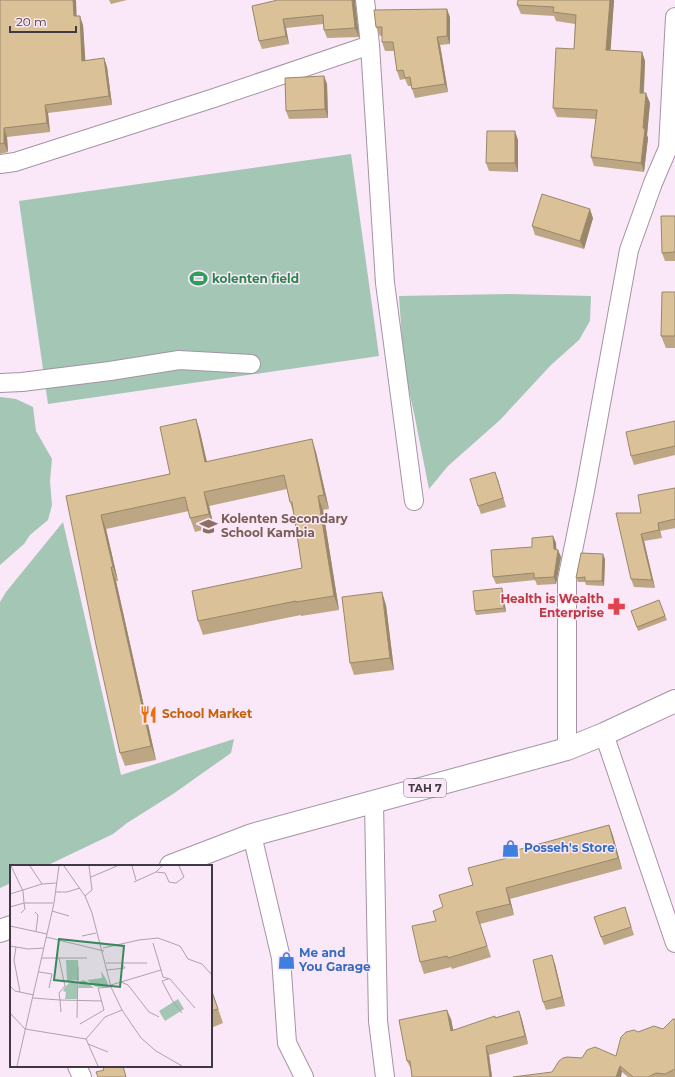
<svg xmlns="http://www.w3.org/2000/svg" width="675" height="1077" font-family="Montserrat,sans-serif">
<style>
.green{fill:#a3c6b5}
.lines{fill:none;stroke-linecap:round;stroke-linejoin:round}
.street-casing{stroke:#a494a3;stroke-width:20}
.highway-casing{stroke:#a494a3;stroke-width:24}
.street{stroke:#fff;stroke-width:18}
.highway{stroke:#fff;stroke-width:22}
.wall{fill:#bca683}
.shaded-wall{fill:#99876a}
.building{fill:#dbc198;stroke:#99876a}
.labels{text-anchor:middle;stroke-width:3;stroke-linejoin:round;paint-order:stroke}
.shield{fill:#fae7f8;stroke:#786d76;stroke-width:1}
.shield-label{font-size:11px;font-weight:bold;fill:#40393f}
.leisure-label{font-size:12px;font-weight:bold;fill:#27864d;stroke:#fae7f8;text-anchor:start}
.education-label{font-size:12px;font-weight:bold;fill:#785e54;stroke:#fae7f8;text-anchor:start}
.health-label{font-size:12px;font-weight:bold;fill:#be3a42;stroke:#fae7f8;text-anchor:end}
.food-label{font-size:12px;font-weight:bold;fill:#c56008;stroke:#fae7f8;text-anchor:start}
.shop-label{font-size:12px;font-weight:bold;fill:#366cbe;stroke:#fae7f8;text-anchor:start}
.inset-road{fill:none;stroke:#b0a1ae;stroke-width:1}
.view{fill:#388859;fill-opacity:0.15;stroke:#388859;stroke-width:2}
.inset-edge{fill:none;stroke:#40393f;stroke-width:2}
</style>
<rect width="100%" height="100%" fill="#fae7f8"/>
<path class="green" d="M351 154 379 356 48 404 19 201Z
M508 294 591 296 590 321 579 340 551 365 500 420 448 466 429 489 414 413 404 368 399 296Z
M0 397 16 399 33 407 36 431 52 459 50 481 52 505 48 520 30 535 24 544 0 565Z
M63 522 121 775 234 739 231 753 173 794 127 823 113 834 46 866H11V883L0 888V602L6 592Z"/>
<g class="lines">
<defs>
<path id="street" d="M365 0 370 45 385 283 414 501
M0 164 15 162 214 98 370 45
M0 383 22 382 110 371 179 360 251 364
M604 734 675 943
M567 749V580L585 491 629 250 653 183 668 148 675 17
M374 802 378 1021 385 1077
M252 835 281 958 287 1043 304 1077
M77 1066 82 1077"/>
<path id="highway" d="M171 866 252 835 567 749 604 734 675 701
M0 931 11 927"/>
</defs>
<use href="#street" class="street-casing"/>
<use href="#highway" class="highway-casing"/>
<use href="#street" class="street"/>
<use href="#highway" class="highway"/>
</g>
<path class="wall" d="M0 0 77 16 83 25 85 61 104 58 107 67 112 105 48 113 50 132 7 137 8 152 0 154Z
M109 0H127L111 4Z
M614 0 610 50 642 52 645 61 644 93 650 103 647 135 648 138 644 172 594 166 591 157 596 119 557 117 553 108 574 49 575 24 556 21 554 16 521 14 517 5Z
M355 1 359 37 327 38 324 30 323 24 286 28 289 44 262 49 259 41 252 6Z
M450 17V44L440 45 448 92 415 98 411 86H408L405 79 400 80 397 71 394 51H385L382 42V36H380L376 27Z
M324 76 327 84 328 118 289 119 286 111Z
M518 140V172L489 171 486 163Z
M675 216V261H665L662 253Z
M593 218 584 249 535 235 532 226Z
M675 292V348H666L661 336Z
M196 419 200 432 207 462 316 452 329 509 323 510 339 610 301 616V615L203 635 198 621 302 568 294 515 290 502 287 489 209 506 214 527 195 532 190 518 189 511 106 529 118 581H116L156 760 125 766 120 753 66 496 170 474Z
M675 421V455L634 465 631 456Z
M498 480 506 507 481 514 478 506Z
M675 488V528L660 531 662 538 644 541 655 588 634 587 631 579 641 513Z
M553 536 556 543V550H558L561 557 556 584 537 585 535 580 496 584 493 577 532 547Z
M605 559 604 586 586 585 585 582H578L576 578Z
M503 592 506 612 476 615 475 611Z
M659 600 667 620 638 631 631 611Z
M386 605 394 670 354 675 350 663Z
M609 825 613 836 622 869 510 899 514 915 480 924 491 957 452 969 451 967 424 974 420 962 436 921 443 907 507 858Z
M625 907 634 935 604 945 601 937Z
M555 964 565 1006 546 1010 543 1002Z
M211 988 223 1023 211 1028Z
M519 1011 522 1020 528 1044 489 1055 492 1077H412L411 1069 407 1061 451 1019 453 1030 495 1018Z
M675 1019V1077H628L622 1072H552L582 1058 616 1056 638 1032 663 1029Z"/>
<path class="shaded-wall" d="M73 0H76L77 25 74 16Z
M352 0H355L359 37 355 28Z
M610 0H614L610 59 606 50Z
M447 9 450 17V44L447 36Z
M80 16 83 25 86 70 82 61Z
M283 19 286 28 289 44 286 36Z
M437 37 440 45 448 92 445 84Z
M642 52 645 61 643 102 640 93Z
M104 58 107 67 112 105 109 96Z
M324 76 327 84 328 118 325 109Z
M646 93 650 103 647 135 648 138 644 172 641 163Z
M45 105 48 113 50 132 47 123Z
M4 128 7 137 8 152 4 143Z
M515 131 518 140V172L515 163Z
M590 209 593 218 584 249 580 241Z
M196 419 200 432 210 476 205 462Z
M312 439 316 452 329 509 324 495Z
M495 472 498 480 506 507 503 498Z
M204 492 209 506 214 527 209 514Z
M318 496 323 510 339 610 334 596Z
M101 515 106 529 118 581 113 567Z
M658 523 660 531 662 538 659 530Z
M641 534 644 541 655 588 652 580Z
M553 536 556 543 557 557 554 549Z
M558 550 561 557 556 584 554 577Z
M603 554 605 559 604 586 602 581Z
M111 567 116 581 156 760 151 746Z
M502 588 503 592 506 612 504 608Z
M382 592 386 605 394 670 390 658Z
M609 825 613 836 622 869 618 858Z
M506 888 510 899 514 915 510 904Z
M552 955 555 964 565 1006 562 997Z
M447 1010 451 1019 455 1039 451 1031Z
M519 1011 522 1020 528 1044 525 1036Z
M486 1046 489 1055 492 1077H490Z
M620 1066 622 1072 621 1077H616Z"/>
<path class="building" d="M0 0H73L74 16H80L82 61 104 58 109 96 45 105 47 123 4 128V143L0 144Z
M278 0H352L355 28 324 30 323 15 283 19 286 36 259 41 252 6Z
M518 0H610L606 50 642 52 640 93H646L643 128 645 129 641 163 591 157 597 110 553 108 556 48 574 49 576 15 553 12 554 7 517 5Z
M447 9V36L437 37 445 84 412 89 410 77 405 78 403 70 397 71 393 42H382V27H376L374 10Z
M324 76 325 109 286 111 285 78Z
M487 131H515V163H486Z
M542 194 590 209 580 241 532 226Z
M661 216H675V252L662 253Z
M662 292H675V336H661Z
M196 419 205 462 312 439 324 495 318 496 334 596 296 602V601L198 621 192 591 302 568 292 502H290L284 475 204 492 209 514 190 518 185 497 101 515 113 567H111L151 746 120 753 96 645 66 496 170 474 160 427Z
M675 421V446L631 456 626 432Z
M495 472 503 498 478 506 470 479Z
M675 488V519L658 523 659 530 641 534 652 580 631 579 616 513H641L638 495Z
M553 536 554 549 558 550 554 577 534 578V573L493 577 491 550 532 547V538Z
M581 553 603 554 602 581H585V577L576 578Z
M502 588 504 608 475 611 473 591Z
M382 592 390 658 350 663 342 597Z
M659 600 665 616 637 627 631 611Z
M609 825 618 858 506 888 510 904 476 912 487 946 448 958 447 956 420 962 412 926 436 921 433 911 443 907 439 895 473 885 468 868 507 858 506 853Z
M625 907 631 927 601 937 594 917Z
M552 955 562 997 543 1002 533 960Z
M211 989 218 1009 211 1011Z
M447 1010 451 1031 495 1016V1018L519 1011 525 1036 486 1046 490 1077H412L410 1061H407L399 1020Z
M673 1019H675V1069L665 1074 656 1073 648 1077H633L620 1066 616 1077H513L552 1072 559 1061 563 1058 567 1057 582 1058 587 1050 595 1047 616 1056 621 1037 626 1032 634 1030 638 1032 654 1026 663 1029Z
M102 1066H123L126 1077H98L96 1072 104 1070Z"/>
<defs>
<symbol id="stadium-bare" viewBox="-9 -9 18 18"><path d="M0-5a6.5 5 0 1 0 0 10a6.5 5 0 1 0 0-10ZM-3.5-1.8h7v3.6h-7Z" fill="#2e9e5b" stroke="#fae7f8" stroke-width="2.5" paint-order="stroke"/></symbol>
<symbol id="school-bare" viewBox="-9 -9 18 18"><path d="M0-5L7-2L0 1L-7-2ZM-4 1L0 2.5L4 1V4Q0 6-4 4Z" fill="#8d6e63" stroke="#fae7f8" stroke-width="2.5" paint-order="stroke"/></symbol>
<symbol id="pharmacy-bare" viewBox="-9 -9 18 18"><path d="M-2-6h4v4h4v4h-4v4h-4v-4h-4v-4h4Z" fill="#e0444e" stroke="#fae7f8" stroke-width="2.5" paint-order="stroke"/></symbol>
<symbol id="restaurant-bare" viewBox="-9 -9 18 18"><path d="M-5-6h1v4h1v-4h1v4h1v-4h1v5L-1.5 .5V6h-2V.5L-5-1ZM5-6V6H3V1.5H1.5Q1.5-4 5-6Z" fill="#e8710a" stroke="#fae7f8" stroke-width="2.5" paint-order="stroke"/></symbol>
<symbol id="shop-bare" viewBox="-9 -9 18 18"><path d="M-5-2.5h2.3a2.7 3.5 0 0 1 5.4 0H5L5.5 6h-11ZM-1.5-2.5h3a1.5 2.3 0 0 0-3 0Z" fill="#3f7fe0" stroke="#fae7f8" stroke-width="2.5" paint-order="stroke"/></symbol>
</defs>
<g fill-rule="evenodd">
<use href="#stadium-bare" x="186" y="266" width="25" height="25"/>
<use href="#school-bare" x="196" y="514" width="25" height="25"/>
<use href="#pharmacy-bare" x="604" y="594" width="25" height="25"/>
<use href="#restaurant-bare" x="136" y="702" width="25" height="25"/>
<use href="#shop-bare" x="498" y="836" width="25" height="25"/>
<use href="#shop-bare" x="274" y="948" width="25" height="25"/>
</g>
<g class="labels">
<rect class="shield" x="404" y="779" width="42" height="18" rx="3"/>
<g class="shield-label">
<text x="425" y="792">TAH 7</text>
</g>
<g class="leisure-label">
<text x="212" y="283">kolenten field</text>
</g>
<g class="education-label">
<text x="221" y="523">Kolenten Secondary<tspan x="221" dy="14">School Kambia</tspan></text>
</g>
<g class="health-label">
<text x="604" y="603">Health is Wealth<tspan x="604" dy="14">Enterprise</tspan></text>
</g>
<g class="food-label">
<text x="162" y="718">School Market</text>
</g>
<g class="shop-label">
<text x="524" y="852">Posseh's Store</text>
<text x="299" y="957">Me and<tspan x="299" dy="14">You Garage</tspan></text>
</g>
</g>
<g transform="translate(10 865)">
<rect width="202" height="202" fill="#fae7f8"/>
<path d="M56 95H68L69 115 57 116ZM91 106 96 114 99 122H86L77 115 92 113ZM73 115 76 116 84 123H68L69 117ZM67 118 68 134H55L56 127 53 126 55 122 59 118ZM168 134 174 144 155 156 149 146Z" fill="#a3c6b5"/>
<path class="inset-road" d="M1 1 13 26 14 38H43M20 1 32 19M54 1 75 31 82 48 101 122 112 145 131 173 146 186 172 201M122 1 126 15M146 7 155 8 159 17 166 18 174 12 169 1M81 12 107 1M124 17 146 7 152 1M46 27H57L70 23M0 29 32 19 47 18M75 31 82 25 79 1M0 42 14 38 15 44 11 48M42 46 59 51M25 47 28 50 26 66M0 61 37 69M72 71 86 68M36 72 94 86M143 78 151 105M0 81 18 84 34 83M6 82 4 95 10 127M93 83 129 75 148 73 170 81 178 94 192 99 202 110M32 93H77M49 93 55 121 49 128 50 135 92 136M96 98H137M97 105 115 103 112 99M29 107 42 109 39 123M158 114 152 116 162 135 172 148M111 117 118 120 139 147 149 152M101 120 151 105 153 112 160 114 185 143M0 121 5 126 24 130M23 133 50 135 51 147M0 148 15 164 76 174M67 153 68 102M70 159 94 145 88 123 101 122M78 179 98 187M7 201 44 38 49 1M88 201 76 174 95 152 112 145"/>
<path class="view" d="M49 74 114 81 110 122 44 115Z"/>
<rect width="202" height="202" class="inset-edge"/>
</g>
<path d="M10 26v6h66v-6" fill="none" stroke="#40393f" stroke-width="2"/>
<text x="16" y="26" font-size="12" fill="#40393f" stroke="#fae7f8" stroke-width="3" paint-order="stroke">20 m</text>
</svg>
